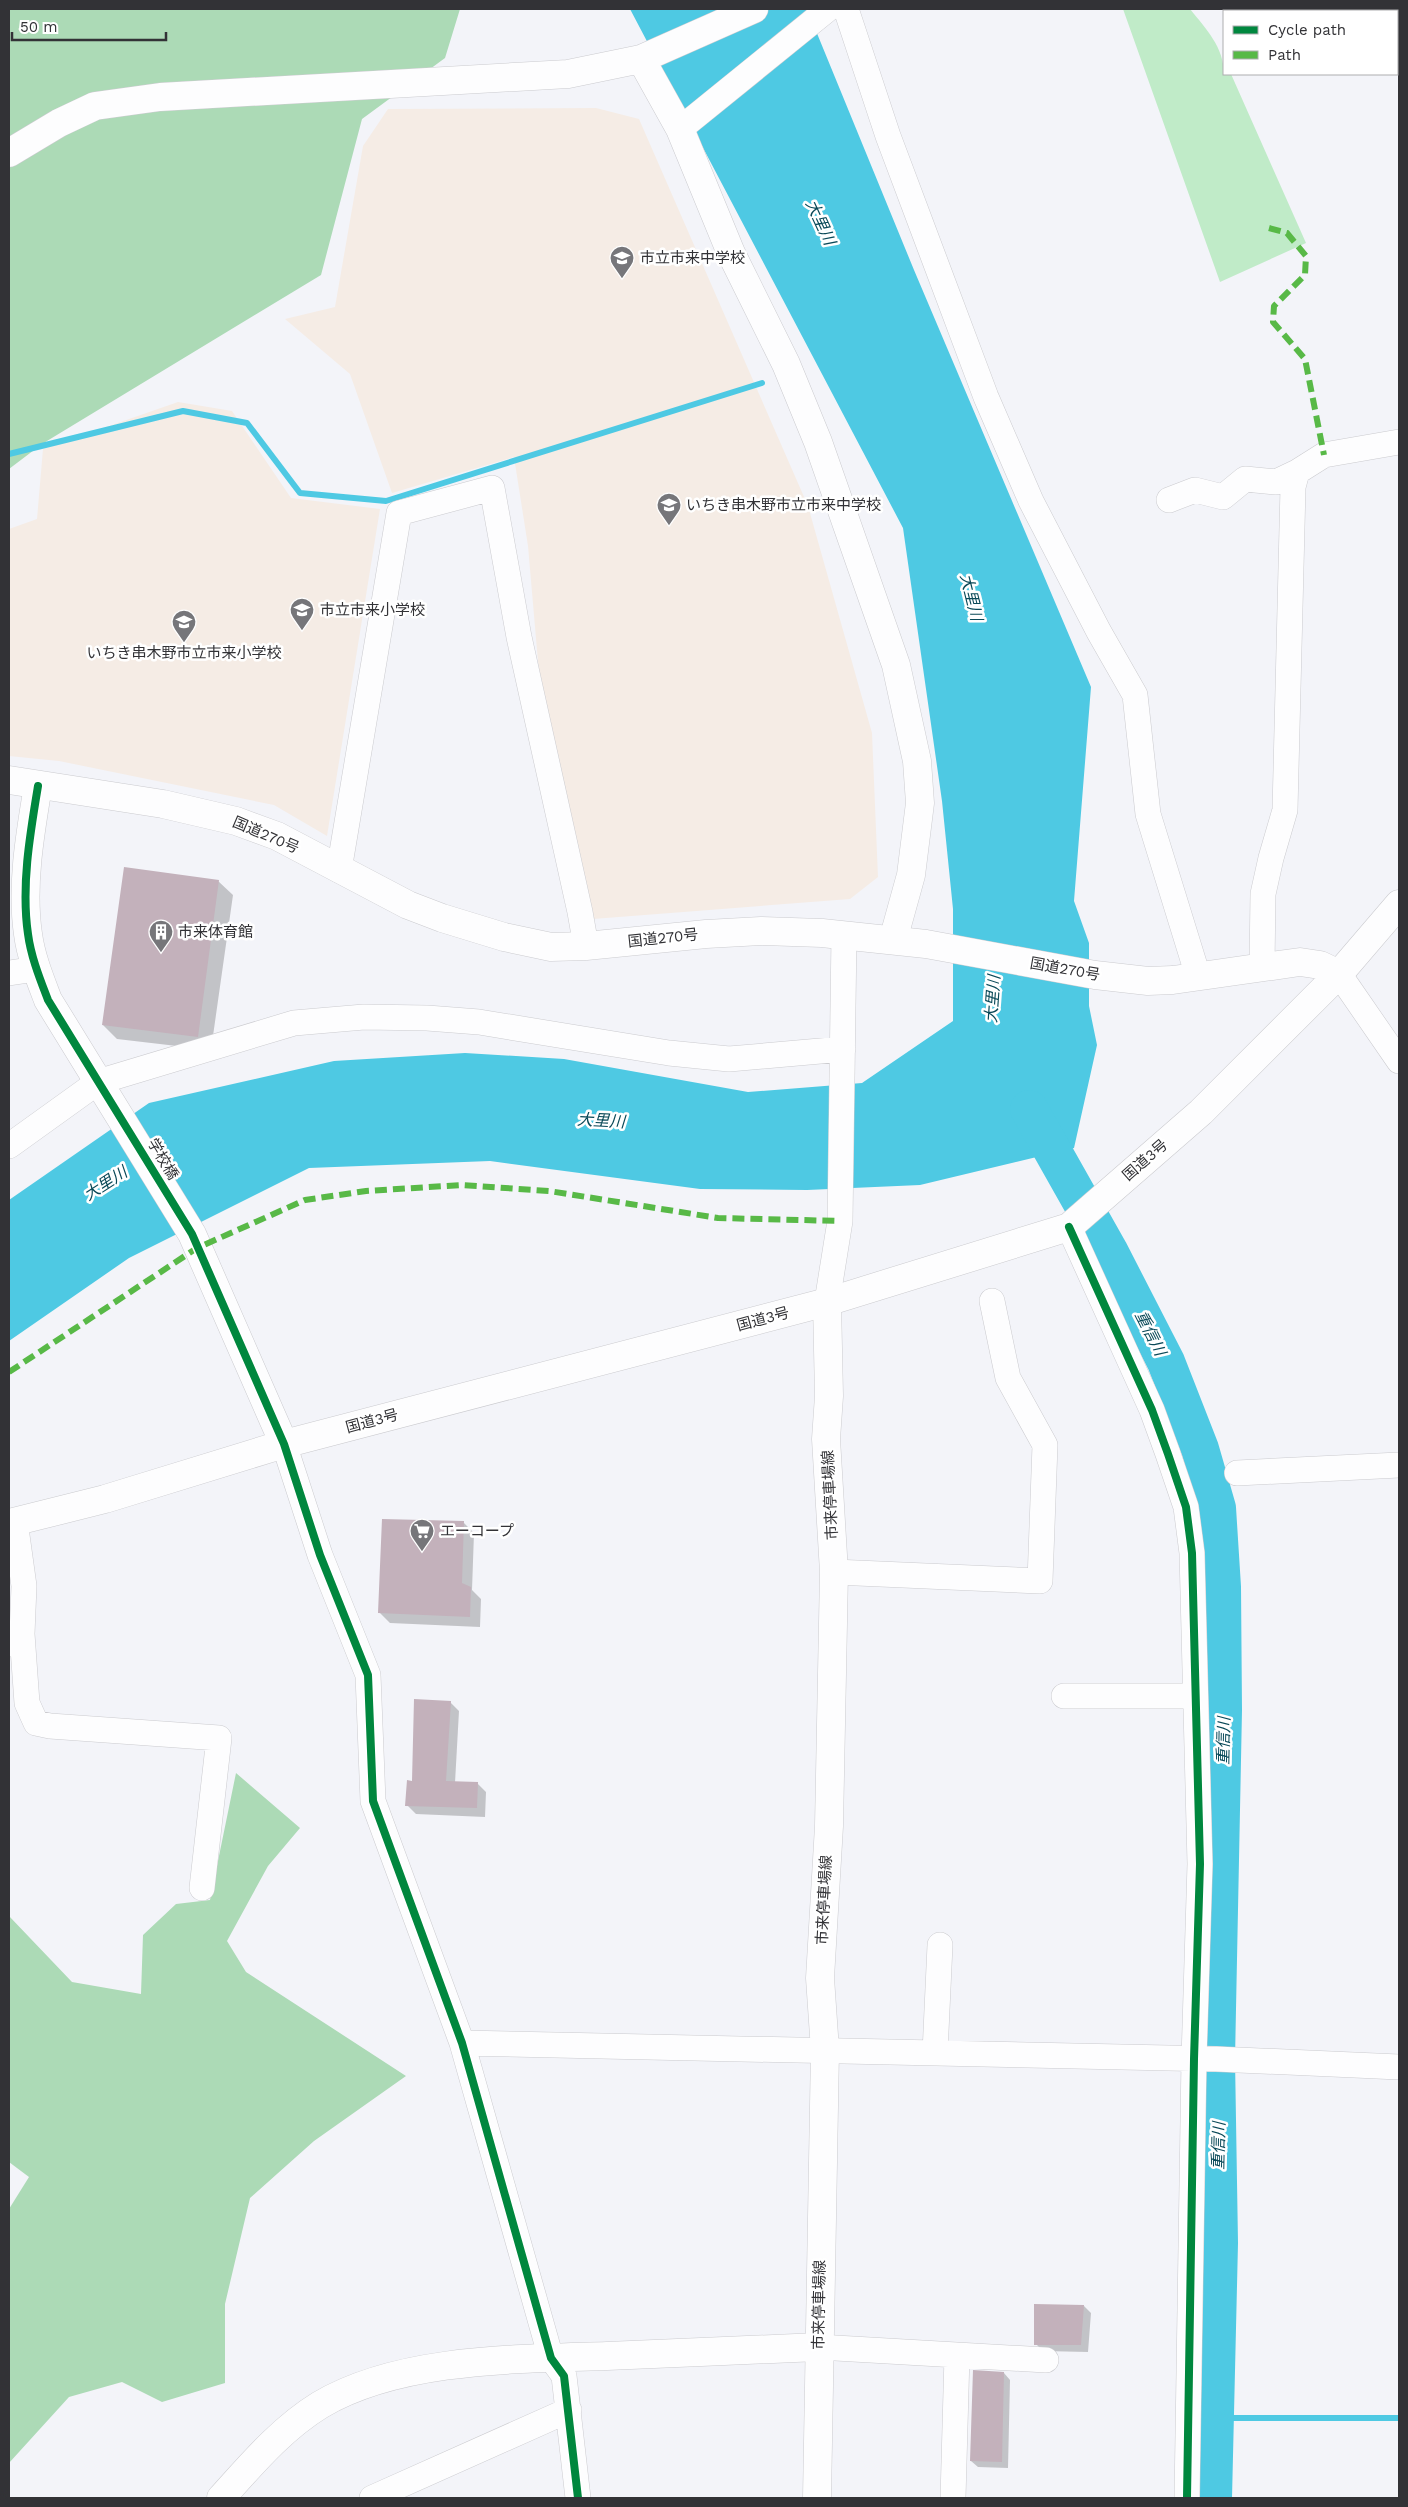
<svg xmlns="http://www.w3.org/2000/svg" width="1408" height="2507" font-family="'Work Sans','Noto Sans JP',sans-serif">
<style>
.education{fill:#f5ece5}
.green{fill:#c0ebc8}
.forest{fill:#acdab6}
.water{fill:#4ec9e3}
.shadow{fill:#0003}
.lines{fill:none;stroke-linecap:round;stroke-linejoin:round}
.stream{stroke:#4ec9e3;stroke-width:6}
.river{stroke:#4ec9e3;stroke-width:38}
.building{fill:#c3b1bb}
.minor-casing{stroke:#cbcbcf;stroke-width:26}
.tertiary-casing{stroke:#cbcbcf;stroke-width:29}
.secondary-casing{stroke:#cbcbcf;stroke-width:29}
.trunk-casing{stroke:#cbcbcf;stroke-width:29}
.minor{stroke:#fdfdfe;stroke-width:25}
.tertiary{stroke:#fdfdfe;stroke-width:28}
.secondary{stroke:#fdfdfe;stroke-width:28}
.trunk{stroke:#fdfdfe;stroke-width:28}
.quiet{stroke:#58b947;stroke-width:6;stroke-dasharray:12 6;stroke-linecap:butt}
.cycleway-casing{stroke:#fff;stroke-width:11}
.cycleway{stroke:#00873e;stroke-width:8}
.labels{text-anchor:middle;stroke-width:5;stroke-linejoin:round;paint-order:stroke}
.poi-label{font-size:15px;fill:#323236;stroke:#fff;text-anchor:start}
.street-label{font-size:15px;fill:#323236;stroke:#fff}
.water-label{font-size:16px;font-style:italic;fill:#0a4958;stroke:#fff}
</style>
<rect width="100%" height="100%" fill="#f3f4f9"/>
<path class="education" d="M596 108 639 119 808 506 872 733 878 877 850 899 593 919 539 673 528 546 514 457 392 493 350 374 285 319 335 307 363 146 388 109Z
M178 402 232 411 291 498 380 509 327 836 274 805 59 761 9 756V529L37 519 43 449Z"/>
<path class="green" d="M1123 9H1190C1206 29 1224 47 1224 74H1231L1306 243 1220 282Z"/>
<path class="forest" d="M9 9H460L445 58 362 119 321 275 42 444 9 469Z
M236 1773 300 1828 268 1866 227 1941 246 1972 406 2076 314 2141 250 2198 225 2304V2383L162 2402 122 2382 69 2397 9 2463V2209L29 2177 9 2162V1916L72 1982 141 1994 143 1935 176 1904 210 1900Z"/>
<path class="water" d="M630 9H807L914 270 1091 687 1074 901 1089 943V1006L1097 1045 1074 1148 920 1185 807 1190 700 1189 490 1161 309 1168 129 1258 9 1341V1200L149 1103 334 1061 465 1053 564 1059 748 1092 862 1083 953 1021V909L942 801 903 528Z"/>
<path class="shadow" d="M218 881 233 895 211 1050 117 1039 103 1025Z
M464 1523 474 1533 472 1590 481 1599 480 1627 390 1623 380 1613Z
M450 1702 459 1711 455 1783H477L486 1792 485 1817 416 1814 407 1805 413 1782Z
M1084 2306 1091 2313 1088 2352 1043 2351 1036 2344Z
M1004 2373 1010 2380 1008 2468 978 2467 971 2461Z"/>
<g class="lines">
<path class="stream" d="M9 454 183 411 247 423 300 493 386 501 762 383
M1215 2418H1399"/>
<path class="river" d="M1029 1109 1109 1251 1166 1362 1200 1449 1217 1508 1222 1587 1223 1710 1216 2059 1219 2243 1213 2498"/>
</g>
<path class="building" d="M124 867 219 880 198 1037 102 1025Z
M382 1519 464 1521 462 1583 471 1587 470 1617 378 1613Z
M414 1699 451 1701 446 1781 478 1782 477 1808 405 1806 407 1780 412 1781Z
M1034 2304 1084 2305 1081 2345H1034Z
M973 2370 1004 2372 1002 2462 970 2461Z"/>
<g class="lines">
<defs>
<path id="minor" d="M846 9 888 136 986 397 1031 501 1099 632 1135 695 1148 814 1198 976
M680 129 828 9
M1169 500 1195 490 1223 497 1245 479 1276 482 1297 472
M339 870 399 513 492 488 519 637 580 912 586 946
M1262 966 1263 894 1271 858 1285 810 1293 487 1297 472 1324 455 1399 442
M9 973 36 969
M1339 974 1399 1061
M9 1146 98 1082 294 1023 364 1017 427 1018 479 1022 669 1053 729 1059 843 1049
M1069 1227 1152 1410 1168 1454 1186 1507 1192 1553 1200 1864 1194 2059 1187 2498
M827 1302 840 1221 844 935
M284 1444 320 1555 368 1675 373 1801 462 2043 551 2358 564 2376 578 2498
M1237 1473 1399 1465
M834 1572 1040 1581 1045 1445 1008 1378 992 1301
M22 1634 27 1703 36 1723 50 1726 219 1738 202 1888
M9 1644 22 1634 24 1586 15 1521
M1064 1696H1195
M462 2043 1216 2059 1399 2067
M935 2053 940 1945
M818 2347 1046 2360
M372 2498 569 2410
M953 2498 957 2355"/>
<path id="tertiary" d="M641 59 680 129 731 253 786 364 818 442 896 665 917 761 920 803 911 875 893 940
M9 153 59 123 95 106 160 97 568 74 641 59 754 9
M38 786C30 834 21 886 28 934 31 957 40 979 48 1000L192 1234 284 1444
M221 2498C251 2465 281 2429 320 2405 399 2358 517 2359 607 2356 677 2353 748 2350 818 2347"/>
<path id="secondary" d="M817 2498 825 2050 820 1978 829 1826 834 1572 826 1439 829 1396 827 1302"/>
<path id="trunk" d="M9 780 163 804 236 821 277 836 408 905 442 918 504 937 551 947 586 946 706 934 761 931 822 933 926 944 1095 975 1148 981 1173 980 1300 962 1320 965 1339 974
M9 1523 105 1499 284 1444 827 1302 1069 1227 1201 1112 1339 974 1399 904"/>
</defs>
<use href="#minor" class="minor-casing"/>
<use href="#tertiary" class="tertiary-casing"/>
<use href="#secondary" class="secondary-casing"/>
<use href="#trunk" class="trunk-casing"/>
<use href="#minor" class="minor"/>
<use href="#tertiary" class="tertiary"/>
<use href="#secondary" class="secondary"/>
<use href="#trunk" class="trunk"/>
<path class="quiet" d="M1269 228 1287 233 1306 256 1305 275 1274 306 1273 322 1305 359 1324 455
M9 1372 197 1248 305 1200 366 1191 461 1185 549 1191 718 1218 840 1221"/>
<defs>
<path id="cycleway" d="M38 786C30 834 21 886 28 934 31 957 40 979 48 1000L192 1234 284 1444 320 1555 368 1675 373 1801 462 2043 551 2358 564 2376 578 2498
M1069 1227 1152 1410 1168 1454 1186 1507 1192 1553 1200 1864 1194 2059 1187 2498"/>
</defs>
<use href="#cycleway" class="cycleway-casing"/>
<use href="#cycleway" class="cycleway"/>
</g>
<defs>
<symbol id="school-pin" viewBox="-11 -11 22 30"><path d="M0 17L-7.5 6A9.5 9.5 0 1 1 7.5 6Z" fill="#76767a" stroke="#fff"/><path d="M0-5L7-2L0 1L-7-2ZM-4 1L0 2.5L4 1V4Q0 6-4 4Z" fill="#fff"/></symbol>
<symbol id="building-pin" viewBox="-11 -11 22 30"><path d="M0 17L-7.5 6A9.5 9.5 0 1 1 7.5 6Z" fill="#76767a" stroke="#fff"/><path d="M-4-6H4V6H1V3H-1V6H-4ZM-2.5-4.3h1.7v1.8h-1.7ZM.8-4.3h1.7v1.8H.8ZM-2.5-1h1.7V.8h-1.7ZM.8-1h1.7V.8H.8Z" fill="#fff"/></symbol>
<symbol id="supermarket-pin" viewBox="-11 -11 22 30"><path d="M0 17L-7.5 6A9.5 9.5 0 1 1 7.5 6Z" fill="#76767a" stroke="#fff"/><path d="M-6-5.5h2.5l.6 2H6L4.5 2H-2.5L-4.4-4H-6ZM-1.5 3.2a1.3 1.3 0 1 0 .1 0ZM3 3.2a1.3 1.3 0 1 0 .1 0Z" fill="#fff"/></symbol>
</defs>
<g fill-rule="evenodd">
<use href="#school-pin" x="608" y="244" width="28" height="38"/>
<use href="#school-pin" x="655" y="491" width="28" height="38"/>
<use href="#school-pin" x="288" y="596" width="28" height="38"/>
<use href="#school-pin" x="170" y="608" width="28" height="38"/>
<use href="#building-pin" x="147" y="918" width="28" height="38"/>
<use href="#supermarket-pin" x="408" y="1517" width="28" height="38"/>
</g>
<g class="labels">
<g class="poi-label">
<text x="640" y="263">市立市来中学校</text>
<text x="686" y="510">いちき串木野市立市来中学校</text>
<text x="320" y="615">市立市来小学校</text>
<text x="184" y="658" text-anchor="middle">いちき串木野市立市来小学校</text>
<text x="178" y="937">市来体育館</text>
<text x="440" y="1536">エーコープ</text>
</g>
<g class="street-label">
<text transform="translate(266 835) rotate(23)" y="5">国道270号</text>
<text transform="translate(663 938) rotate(-6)" y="5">国道270号</text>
<text transform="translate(1065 969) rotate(10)" y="5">国道270号</text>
<text transform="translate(163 1159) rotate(59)" y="5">学校橋</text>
<text transform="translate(1145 1160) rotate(-41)" y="5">国道3号</text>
<text transform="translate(763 1319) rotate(-15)" y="5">国道3号</text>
<text transform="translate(372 1421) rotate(-15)" y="5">国道3号</text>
<text transform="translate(830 1495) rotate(-93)" y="5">市来停車場線</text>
<text transform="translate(824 1900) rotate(-87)" y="5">市来停車場線</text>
<text transform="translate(819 2305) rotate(-89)" y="5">市来停車場線</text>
</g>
<g class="water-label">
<text transform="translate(821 222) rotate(65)" y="6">大里川</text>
<text transform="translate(972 597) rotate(76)" y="6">大里川</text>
<text transform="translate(992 999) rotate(-86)" y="6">大里川</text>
<text transform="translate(601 1120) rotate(3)" y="6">大里川</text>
<text transform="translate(105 1183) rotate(-33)" y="6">大里川</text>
<text transform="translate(1151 1333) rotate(63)" y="6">重信川</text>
<text transform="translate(1223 1741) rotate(-89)" y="6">重信川</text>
<text transform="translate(1218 2146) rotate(-89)" y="6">重信川</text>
</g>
</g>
<rect width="1408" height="2507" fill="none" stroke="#323236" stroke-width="20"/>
<rect x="1223" y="10" width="175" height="65" fill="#ffffff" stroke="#adadaf"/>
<rect x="1233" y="26" width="25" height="8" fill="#00873e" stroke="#adadaf"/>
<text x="1268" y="35" font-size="15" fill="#323236">Cycle path</text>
<rect x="1233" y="51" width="25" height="8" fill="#58b947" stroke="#adadaf"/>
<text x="1268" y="60" font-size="15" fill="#323236">Path</text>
<path d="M12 32v8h154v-8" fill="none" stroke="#323236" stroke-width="2.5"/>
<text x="20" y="32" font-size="15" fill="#323236" stroke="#ffffff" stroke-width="4" paint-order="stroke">50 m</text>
</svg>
